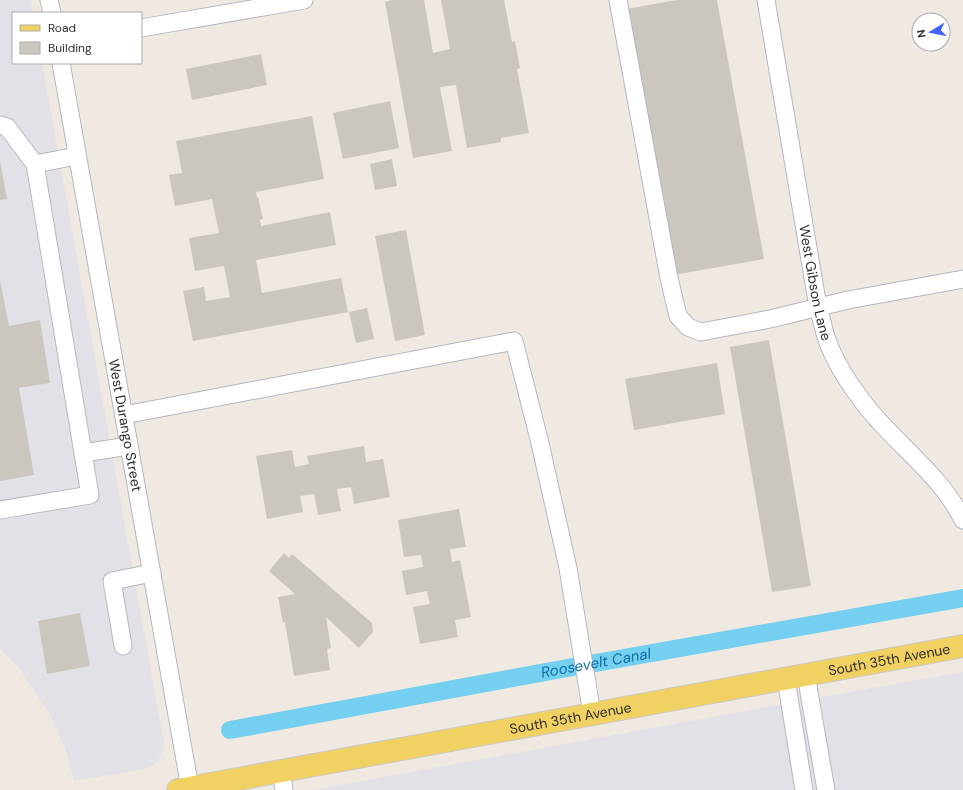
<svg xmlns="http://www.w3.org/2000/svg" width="963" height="790" font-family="'DM Sans',sans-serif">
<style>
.industrial{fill:#e3e1e8}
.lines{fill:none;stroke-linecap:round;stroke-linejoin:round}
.canal{stroke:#75cff0;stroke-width:18}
.building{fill:#cbc7bf}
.minor-casing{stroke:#b4b7c1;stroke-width:19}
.major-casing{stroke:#c9c9c9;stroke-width:24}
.minor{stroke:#fff;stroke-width:17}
.major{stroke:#f2d163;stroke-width:22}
.labels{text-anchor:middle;stroke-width:4;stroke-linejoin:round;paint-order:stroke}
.street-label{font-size:14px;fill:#2e2e2e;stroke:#fff}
.water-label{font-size:15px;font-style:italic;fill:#0d6fa3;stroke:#fff}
</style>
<rect width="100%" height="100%" fill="#efe9e1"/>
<path class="industrial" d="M0 0H31L33 13H13V63H42L164 744 161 756 154 765 145 769 74 781 65 747 48 711 19 668 0 649Z
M963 672V790H313L833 695Z"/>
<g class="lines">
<path class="canal" id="s1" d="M230 730 573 667 963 598"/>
</g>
<path class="building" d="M393 0H424L433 53 450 49 441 0H504L512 42 515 41 520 68 517 69 529 133 501 138V142L467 148 456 85 440 87 452 151 413 158 385 2Z
M677 0H717L764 259 674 275 626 9Z
M261 54 267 85 192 100 186 69Z
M390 101 399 148 343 159 333 113Z
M312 116 324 179 256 192 257 197H258L263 219 260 220 261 226 330 212 336 245 256 260 262 293 341 278 348 312 193 341 183 291 204 287 206 301 230 297 224 266 195 271 189 238 219 233 212 199 175 206 169 175 182 173 176 141Z
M392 159 397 186 375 190 370 164Z
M0 160 7 199 0 200Z
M406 230 425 335 395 341 375 236Z
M0 280 9 326 40 320 50 383 19 388 34 475 0 481Z
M367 308 374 339 356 343 349 312Z
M769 340 811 586 772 592 730 347Z
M717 363 725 414 634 430 625 379Z
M364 446 366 462 383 459 390 497 354 504 351 487 337 489 341 511 318 515 314 494 300 496 303 512 267 519 256 456 292 450 295 467 309 464 307 456Z
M459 509 466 547 450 549 452 562 460 560 471 617 455 620 458 637 420 644 413 607 430 604 427 591 406 595 402 571 423 567 421 555 404 557 398 520Z
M284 553 289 558 292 554 372 623 373 632 359 648 326 617 331 648 327 649 330 670 294 676 285 622 283 623 278 597 295 594 269 571Z
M80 613 90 666 47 674 38 621Z"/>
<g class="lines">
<defs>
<g id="minor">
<path d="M49 0 52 13"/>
<path d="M618 0 669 278 678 316 688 327 701 332 770 319 848 300 963 279"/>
<path id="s2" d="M766 0 818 307C821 317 823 327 826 337 835 364 853 390 871 412 902 449 941 476 963 520"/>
<path d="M141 28 304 0"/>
<path id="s3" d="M61 63 190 788"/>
<path d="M0 125 7 127 35 164 90 495 0 510"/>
<path d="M35 164 77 156"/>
<path d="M124 415 514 341 539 439 568 568 592 714"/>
<path d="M83 453 129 446"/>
<path d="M123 646 112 581 152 573"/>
<path d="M806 675 826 790"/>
<path d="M786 679 804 790"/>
<path d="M281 771 284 790"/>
</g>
<g id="major">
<path id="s4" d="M178 790 963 646"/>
</g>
</defs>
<use href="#minor" class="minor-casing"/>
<use href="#major" class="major-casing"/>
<use href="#minor" class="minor"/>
<use href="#major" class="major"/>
</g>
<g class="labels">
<g class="street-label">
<text dy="5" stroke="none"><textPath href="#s2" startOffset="287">West Gibson Lane</textPath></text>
<text dy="5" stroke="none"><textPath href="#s3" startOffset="368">West Durango Street</textPath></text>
<text dy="5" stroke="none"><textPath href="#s4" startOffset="723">South 35th Avenue</textPath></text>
<text dy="5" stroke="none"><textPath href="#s4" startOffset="399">South 35th Avenue</textPath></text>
</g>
<g class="water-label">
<text dy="5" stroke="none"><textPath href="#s1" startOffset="372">Roosevelt Canal</textPath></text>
</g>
</g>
<rect x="12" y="12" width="130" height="52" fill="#ffffff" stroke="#ababab"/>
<rect x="20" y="25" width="20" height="6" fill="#f2d163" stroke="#ababab"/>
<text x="48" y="32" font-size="12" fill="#2e2e2e">Road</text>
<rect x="20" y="42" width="20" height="12" fill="#cbc7bf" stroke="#ababab"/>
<text x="48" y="52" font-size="12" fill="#2e2e2e">Building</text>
<g transform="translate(931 32) rotate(260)"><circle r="19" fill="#ffffff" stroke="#ababab"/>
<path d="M0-3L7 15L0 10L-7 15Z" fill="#4264fb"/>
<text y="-6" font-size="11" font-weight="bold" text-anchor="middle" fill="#2e2e2e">N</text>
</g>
</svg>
